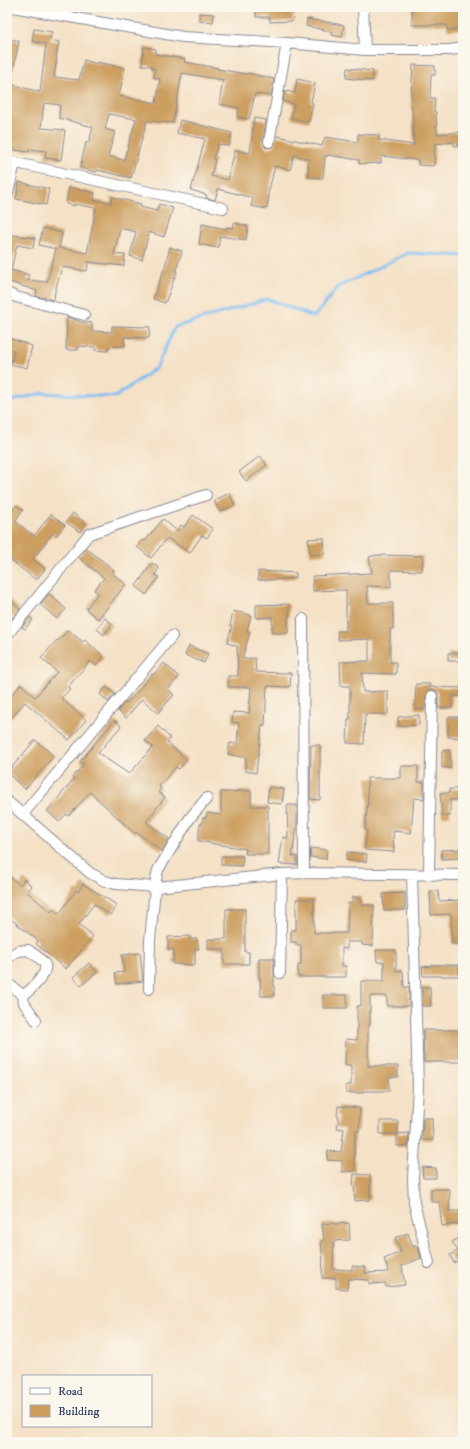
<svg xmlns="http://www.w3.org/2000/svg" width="470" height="1449" font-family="'IM FELL DW Pica',serif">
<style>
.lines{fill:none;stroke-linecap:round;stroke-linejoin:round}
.stream{stroke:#7fbef3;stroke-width:3}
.building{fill:#cc9e5e;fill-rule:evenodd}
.minor-casing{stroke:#888892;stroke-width:12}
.minor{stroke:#fff;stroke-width:10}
</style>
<rect width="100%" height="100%" fill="#fbf7ec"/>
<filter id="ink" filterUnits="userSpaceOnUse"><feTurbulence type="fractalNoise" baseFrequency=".025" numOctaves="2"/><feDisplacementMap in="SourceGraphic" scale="8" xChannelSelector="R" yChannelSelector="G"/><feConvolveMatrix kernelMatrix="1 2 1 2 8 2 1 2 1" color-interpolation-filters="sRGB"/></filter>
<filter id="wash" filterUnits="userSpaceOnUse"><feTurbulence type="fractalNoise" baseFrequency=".012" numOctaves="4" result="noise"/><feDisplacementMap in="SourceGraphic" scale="16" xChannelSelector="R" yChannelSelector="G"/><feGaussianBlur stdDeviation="0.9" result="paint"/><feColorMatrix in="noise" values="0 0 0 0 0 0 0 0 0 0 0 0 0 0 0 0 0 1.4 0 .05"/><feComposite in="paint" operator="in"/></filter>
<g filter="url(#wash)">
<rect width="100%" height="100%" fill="#f4e1c6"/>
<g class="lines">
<path class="stream" d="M7 402 43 393 115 397 156 368 175 327 268 299 314 317 338 287 408 253 463 256"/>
</g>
<g id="blocks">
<path class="building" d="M256 7H291L293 21 270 22V17H256Z
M412 7H463V29L447 30V25H412Z
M199 13 214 14 213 22 199 21Z
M307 19 344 25 342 37 331 35 332 32 325 31V30L306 26Z
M34 29 52 32 50 40 59 42 56 57H57L54 77 79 80 84 60 97 64V62L125 68 119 96 156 103 160 79 154 78 155 69H152V66L142 65 144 47 156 49 155 54 185 59 184 62 218 68 217 69 246 74 247 73 274 79 271 96 255 94 249 119 237 117 239 108 219 104 223 80 182 73 173 123 147 121 131 178 97 170 96 172 80 168 86 142H89L93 127 59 118 60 105 44 103 41 128 65 130 61 160 45 158 46 151 29 149V152L7 149V83L40 92 46 44 32 41ZM109 114 136 119 124 160 108 156 115 132 105 129Z
M10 39 19 41 11 80H7V56Z
M413 65 435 66V75H431L430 98H435L434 112H436L437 134 463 132V144L454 146V142L435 144 434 166 418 165V160L381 156V163L359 164V160L328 155V156H325L323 178 308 177 309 159 294 155 290 170 275 166 268 194 269 195 267 209 251 206 253 198 218 189 215 200 206 198 207 195 191 190 205 139 177 133 180 120 232 133 229 146 218 144 213 159 215 160 211 176 228 180 235 150 250 153 254 118 266 120 263 141 265 147 268 148 274 146 277 136 322 146 325 137 358 142V134L379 135V140L414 145 411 94Z
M347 68 373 71 372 81 346 78Z
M297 79 315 83 311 102 313 103 309 122 291 118 294 104 283 101 285 91 295 93Z
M19 182 49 189 46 205 16 199Z
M69 187 95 193 94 200 111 203 112 197 141 204 140 207 157 211 159 204 173 208 164 237 149 232 142 260 130 256 136 232 120 228 114 254 125 255 124 266 88 262 87 271 62 267 55 291 54 300 36 296 37 291 7 281V234L35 238 33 248 17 245 11 270 29 275 27 280 47 282 56 249 39 245 43 228 62 233 59 248 87 253 96 208 75 204V206L66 204Z
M234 223 248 226 246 240 220 236 218 248 199 244 202 224 226 229V227L233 228Z
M170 247 182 251 176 271 177 272 165 303 153 299 165 266Z
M67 317 79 321V322L92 323V331L112 332V326L150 327 149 338 124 337 125 346 108 347V351L95 350V347L79 346 78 350H66Z
M9 338 32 346 27 368 11 364 14 351 7 348Z
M260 456 267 465 246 481 239 472Z
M229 493 235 505 220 512 214 501Z
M16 505 23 510 15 521 34 536 51 514 65 525 56 536 53 533 33 559 45 569 36 580 7 557V507L12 511Z
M73 513 86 524 80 532 66 522Z
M193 515 213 529 207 538 202 535 190 553 167 538 151 558 137 547 142 540 145 541 163 519 177 531 181 525 184 527Z
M324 538 325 554 310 555 308 539Z
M86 548 114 570 112 573 126 584 98 619 86 609 98 593 94 590 104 578 78 557Z
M377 555 423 556 422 571 391 570V587L367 586 368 603H393V629H390V662H396V674L362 673 363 692 388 691V714H365L364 744 347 743 348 719H350V686H341L340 662 369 661V639L338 640 337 631H346V590L313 591V576L372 573 369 557Z
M152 563 159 568 155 575 159 577 146 595 136 586Z
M258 571 296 573V578L271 580H258Z
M49 594 66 609 57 619 40 604Z
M7 597 20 609 12 618 7 613Z
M289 604V617H288V633H272V617L256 618V605Z
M233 611 251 615 247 631 250 632 242 659 255 658 256 672 291 673 290 687 267 686 265 725H262L256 773 245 771 246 758 228 754 230 743 237 744 239 723 232 722 233 712 249 713 251 687H228V676H238L237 646 227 643 232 626H230Z
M30 617 33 620 25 629 22 627Z
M105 618 112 624 104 635 97 629Z
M68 630 83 642 85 640 104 657 96 666 90 661 68 687 70 689 61 698 86 720 69 740 25 702 7 723V700L21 684 35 697 57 672 41 658 57 640 58 641Z
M189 646 208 654 204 663 185 655Z
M448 653H463V661H448Z
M164 663 179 677 168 689 174 695 158 713 142 699 126 718 118 711 124 703 128 702 152 674 153 675Z
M416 684H430L429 687 463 688V696H452V708H438V693L435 690H429L426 696 425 709H415Z
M106 687 115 694 108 702 100 694Z
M419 715V725L399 726 398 717Z
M448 717H463V738L448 737Z
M115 720 121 726 98 753 129 774 153 747 145 741 158 726 170 738 167 742 187 760 179 769 176 767 159 786 161 788 158 792 165 797 146 822 169 839 162 851 136 832 135 834 90 792 69 816 66 814 59 822 47 811 74 779 72 778 84 764 80 761Z
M35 740 54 756 25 789 7 773Z
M311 745H320V800L310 799Z
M450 750 451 768H442V751Z
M401 766H418V782H424V799L414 798 411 833 393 831 394 852 365 850 367 830H365L368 800 367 778H401Z
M269 787 284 789 282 804 267 802Z
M449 789H463V799L450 800V816H442L440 793H449Z
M236 791H251V806H268V854H245L246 849 198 841 200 824H202L203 818H206L207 813 221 815V792H236Z
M287 805H297V826L292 856H297V865L279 864 283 837 288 838Z
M311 848 327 850 326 859 310 857Z
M463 849V858L442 859 441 850Z
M347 852 367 854 366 862 346 860Z
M221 856H243L242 866 221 865Z
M7 874 20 885 24 879 32 886 27 892 51 912 53 909 59 914 76 890 78 892 83 884 117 905 110 915 94 904 79 924 93 936 66 969 36 944 38 941 7 916Z
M430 891H438L439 901 463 900V944H452L451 914 431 915Z
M405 893V910H384L383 894Z
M352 897H361L362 905H374L373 946 362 945V942H347V949L342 948V966H346V977H298V965H301V945H296V942H291V930H296V899H314V933H347L348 903H352Z
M226 909H245V952H249V964H224V949H208V939H226Z
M190 936V939H197L199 949H195V965L173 964 174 950H168V937Z
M376 950H396V971H403L404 987H409V1006H387V996H370V1025H368V1066H398V1077H389V1091H363V1093H346V1085H351V1065H345L346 1039 357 1040V1006H361V981H384V962H377Z
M140 953 143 981 117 984 115 973 124 972 122 955Z
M259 958H274V996H261L260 978H259Z
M89 963 97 972 81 986 73 977Z
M431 965H459V976H423L422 967 431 966Z
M422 987H430L431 1006H422Z
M323 995H347V1008H323Z
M423 1030H463V1062H424Z
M338 1106 360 1108 359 1131H356L354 1147 355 1171 342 1172V1161L327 1160 328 1151 341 1152 344 1129 337 1128 339 1116H337Z
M423 1118H432L433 1140H422Z
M380 1121H398V1134L409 1133 408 1146H397V1134H380Z
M422 1167 436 1168V1178H423Z
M354 1174 370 1175V1200L355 1201 354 1186H353Z
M431 1189H450L449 1211H463V1223L442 1226 439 1202H431Z
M334 1223V1224L349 1223 350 1240 334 1241 333 1269 352 1270V1266L366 1267 365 1273 389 1272 384 1259 401 1252 395 1238 408 1233 413 1247 418 1245 421 1258 402 1266 405 1285 386 1287 385 1283 369 1284V1280L348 1279 347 1289 336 1288V1278H322L323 1253H322L321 1241H324L322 1224Z
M459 1238 463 1245V1261L462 1259 454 1263 450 1255 458 1251 452 1242Z"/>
</g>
</g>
<g filter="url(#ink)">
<use href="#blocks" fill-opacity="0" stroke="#888892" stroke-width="1"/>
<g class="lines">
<defs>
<path id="minor" d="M13 7 183 37 287 43 365 50H450L463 48
M363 7 365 50
M269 142 287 43
M7 161 223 208
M7 196 15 163
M7 293 16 297 84 315
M303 619 304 873
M7 635 89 534 206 495
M7 801 90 873 105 881 116 884 156 887 282 874 304 873 463 875
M23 814 172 636
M412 875 418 1087 413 1178 414 1203 429 1263
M429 875 432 696
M7 958 18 951 28 950C33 954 42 958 45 965 48 974 30 991 23 995
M280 973 282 874
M7 983 23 995 24 1003 36 1020
M149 989 150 940 156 879 158 870 190 818 207 798"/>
</defs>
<use href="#minor" class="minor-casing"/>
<use href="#minor" class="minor"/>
</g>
</g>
<rect width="470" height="1449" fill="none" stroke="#fbf7ec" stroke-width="24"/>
<rect x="22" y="1375" width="130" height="52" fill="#fbf7ec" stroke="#a1a7b3"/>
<rect x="30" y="1388" width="20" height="6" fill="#ffffff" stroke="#a1a7b3"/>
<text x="58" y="1395" font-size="12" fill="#1b2f5e">Road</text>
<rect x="30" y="1405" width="20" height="12" fill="#cc9e5e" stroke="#a1a7b3"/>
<text x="58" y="1415" font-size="12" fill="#1b2f5e">Building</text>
</svg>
